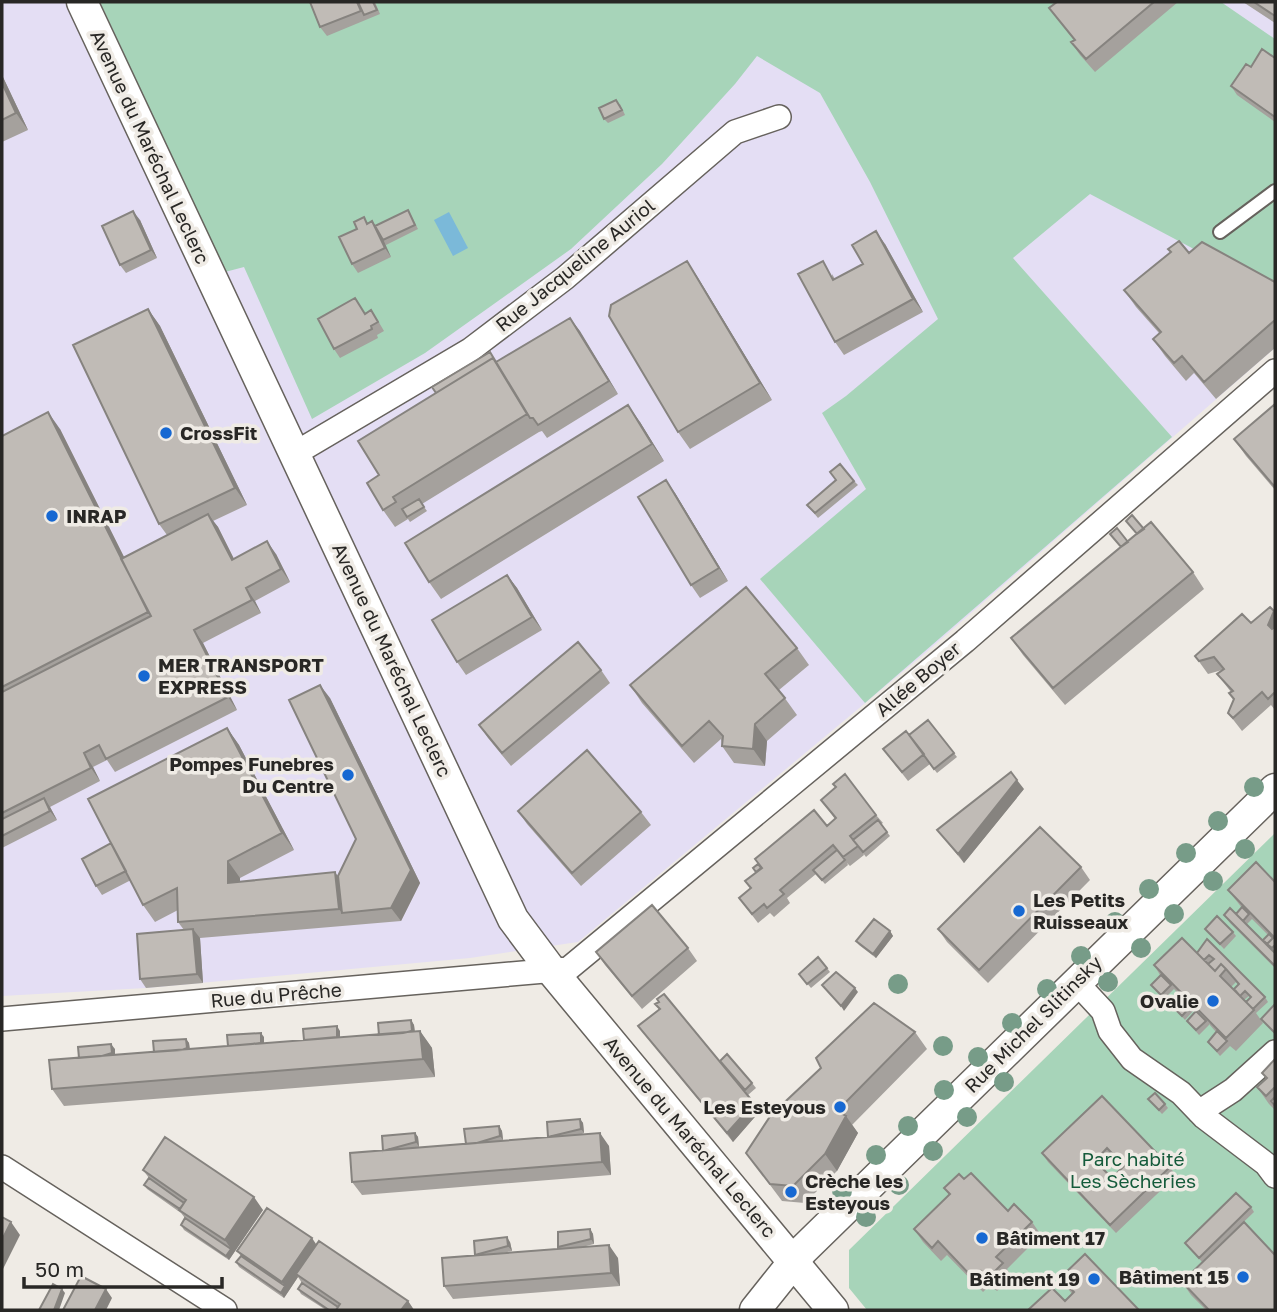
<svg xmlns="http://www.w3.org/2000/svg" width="1277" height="1312" font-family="'Golos Text',sans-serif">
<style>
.industrial{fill:#e4def4}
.green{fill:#a7d4b9}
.water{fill:#7bb9d9}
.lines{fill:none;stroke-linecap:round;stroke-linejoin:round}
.service-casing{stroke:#66625d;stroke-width:16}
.minor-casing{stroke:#66625d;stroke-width:26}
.tertiary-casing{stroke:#66625d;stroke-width:33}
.service{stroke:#fff;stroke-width:12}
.minor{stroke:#fff;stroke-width:23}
.tertiary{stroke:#fff;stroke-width:30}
.tree{fill:#779c88}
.wall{fill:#a5a19d;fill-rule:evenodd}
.shaded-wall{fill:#86837f}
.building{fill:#c0bbb6;stroke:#86837f;stroke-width:2;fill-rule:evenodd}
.poi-dot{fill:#1668d2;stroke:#efebe5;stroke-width:2.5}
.labels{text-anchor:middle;stroke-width:7;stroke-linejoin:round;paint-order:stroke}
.street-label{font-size:19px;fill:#282725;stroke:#efebe5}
.poi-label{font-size:19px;font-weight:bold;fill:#282725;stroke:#efebe5;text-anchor:start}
.park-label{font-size:19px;fill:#155b3b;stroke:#efebe5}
</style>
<rect width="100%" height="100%" fill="#efebe5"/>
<path class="industrial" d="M2 2H1275V348L923 655 578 942 470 958 146 988 2 996Z"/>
<path class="green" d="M100 2H1221L1275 39V292L1090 194 1013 258 1172 437 865 703 760 579 866 489 822 413 846 396 938 319 870 182 820 93 757 56 735 84 662 164 571 249 425 353 312 419 244 267 225 272Z
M1275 833V1310H867L849 1288V1250Z"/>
<path class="water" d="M449 212 468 248 453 256 434 220Z"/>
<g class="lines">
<defs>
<path id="service" d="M1220 232 1275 191"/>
<path id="minor" d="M294 454 470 350 565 278 735 132 779 117
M1076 982 1103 1011 1110 1031 1132 1059 1181 1093 1204 1117 1266 1164 1275 1176
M2 1019 568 969 965 641 1275 371
M1199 1112 1233 1090 1275 1052
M2 1167 225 1310"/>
<path id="tertiary" d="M82 2 513 919 551 970 833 1310
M755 1310 803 1250 1275 789"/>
</defs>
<use href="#service" class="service-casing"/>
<use href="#minor" class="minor-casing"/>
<use href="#tertiary" class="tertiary-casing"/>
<use href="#service" class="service"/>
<use href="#minor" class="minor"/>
<use href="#tertiary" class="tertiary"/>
</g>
<g class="tree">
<circle cx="1254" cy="787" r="10"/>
<circle cx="1218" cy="821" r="10"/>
<circle cx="1245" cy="849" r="10"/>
<circle cx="1186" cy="853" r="10"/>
<circle cx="1213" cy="881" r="10"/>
<circle cx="1149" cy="889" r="10"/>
<circle cx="1174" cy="914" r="10"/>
<circle cx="1115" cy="922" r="10"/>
<circle cx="1141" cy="948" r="10"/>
<circle cx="1081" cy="956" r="10"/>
<circle cx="1108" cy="982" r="10"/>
<circle cx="898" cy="984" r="10"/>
<circle cx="1047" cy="989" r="10"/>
<circle cx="1012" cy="1023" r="10"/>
<circle cx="943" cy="1046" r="10"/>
<circle cx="978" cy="1057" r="10"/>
<circle cx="1004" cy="1082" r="10"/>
<circle cx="944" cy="1090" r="10"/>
<circle cx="967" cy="1117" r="10"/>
<circle cx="908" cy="1126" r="10"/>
<circle cx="933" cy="1151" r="10"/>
<circle cx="876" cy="1155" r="10"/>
<circle cx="899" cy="1185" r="10"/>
<circle cx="842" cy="1191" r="10"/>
<circle cx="866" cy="1217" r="10"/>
</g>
<path class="wall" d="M310 2H375L380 14 327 36 320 27Z
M1057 2H1178L1095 72 1080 55 1071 42 1074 40 1049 8Z
M1243 2H1275V23Z
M1275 58V122L1237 95 1231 86 1251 67Z
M2 75 28 130 2 142Z
M620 104 625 115 608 123 604 119Z
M411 215 418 229 386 245 385 244 391 257 358 273 352 264 368 223 372 221 375 226Z
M140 220 157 258 126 273 120 265Z
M885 244 923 312 844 355 835 342 832 274 835 279 863 264Z
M1189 253 1275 282V348L1216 399 1194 373 1186 381 1165 356 1153 339 1159 333 1136 307 1124 290Z
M687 261 698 278 772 400 690 449 678 432Z
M148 309 160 326 247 505 213 521 218 527 234 559 276 554 290 582 255 601 261 613 203 643 237 710 115 772 107 760 93 767 100 781 50 807 57 820 2 848V436L60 429 124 557 167 535 159 524Z
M365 314 377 319 384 331 377 335 378 338 340 358 334 349Z
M570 318 618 394 547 438 542 431 539 432 422 504 427 511 410 522 408 519 395 527 383 510 379 475 497 362Z
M1275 404V490L1246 456 1234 439Z
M640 422 664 461 441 599 429 582Z
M836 480 854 481 858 485 818 518 807 505Z
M675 493 728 581 700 598 691 585Z
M1144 529 1193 572 1204 589 1065 705 1023 655 1011 638Z
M507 575 517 588 542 630 466 675 457 662Z
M1275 613V710L1271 705 1242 731 1228 713 1234 700 1229 693 1231 692 1217 674 1222 670 1208 674 1195 656 1251 623Z
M797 648 809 665 779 690 797 715 767 741 765 766 734 763 722 746 721 739 694 763 642 703 630 685Z
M601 670 610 683 511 766 488 738 479 725Z
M330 698 420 883 401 921 200 938 203 983 146 988 140 979 184 930 178 922V910L155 922 143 905 131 880 102 895 96 886 111 843 227 728 239 745 294 850 240 878V882L338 876 356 839Z
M928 720 957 757 937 773 930 764 908 781 883 749 909 735Z
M1024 789 964 863 937 830Z
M821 800 876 815 883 823 881 824 890 836 866 857 863 853 864 855 850 866 847 863 848 865 825 884 816 874 787 898 790 903 774 917 770 913 758 923 739 898 750 888 745 881 827 826 835 819Z
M518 811 641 812 651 825 581 886 527 824Z
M1081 867 1090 880 988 983 947 942 938 929Z
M1275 882V968L1230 923 1224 915 1236 914 1242 908 1228 890ZM1252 919 1268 935 1263 940 1247 924Z
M1205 929 1233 932 1236 936 1224 949Z
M890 931 893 936 876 958 859 945 856 941Z
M1207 939 1265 997 1268 1002 1256 1013 1263 1023 1236 1051 1230 1046 1220 1056 1208 1042 1216 1032 1209 1024V1025L1199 1035 1187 1021 1196 1011 1194 1010 1185 1020 1172 1006 1181 997 1174 989 1164 999 1151 985 1160 975 1154 965 1197 953ZM1236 982 1238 985 1234 989 1231 987ZM1249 996 1251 998 1246 1002 1244 1000Z
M688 948 697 961 642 1009 605 965 596 952Z
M827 968 830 972 811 988 799 974Z
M655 1004 720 1061 752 1083 756 1088 748 1095 760 1111 733 1142 638 1026 659 1009Z
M411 1020 414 1025 415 1032 420 1031 432 1048 435 1077 64 1106 52 1089 79 1058 115 1049V1055L154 1052 186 1039 189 1043 190 1049 228 1046 264 1037V1044L304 1040 340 1031V1038L379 1035Z
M915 1032 927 1049 852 1125 858 1133 837 1171 805 1203 782 1201 746 1153Z
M1275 1059V1110L1269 1104 1257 1087 1266 1078 1262 1073Z
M1102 1096 1170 1167 1176 1176 1116 1233 1048 1162 1042 1153ZM1114 1157 1123 1167 1112 1178 1102 1168Z
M1148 1099 1165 1104 1168 1108 1162 1114Z
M580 1119 583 1123 584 1133 580 1135 609 1146 611 1175 362 1195 352 1182 383 1151 415 1133 418 1137 419 1147 413 1148 466 1144 499 1126 502 1131 503 1140 500 1141 548 1137Z
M143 1170 263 1210 229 1260 184 1230 181 1225 185 1218 181 1213 147 1189 144 1185 149 1178Z
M964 1179 1008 1211 1032 1222 1041 1235 1007 1269 1012 1277 997 1291 990 1285 983 1292 947 1255 941 1261 923 1242 914 1229 949 1195 944 1188Z
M1251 1207 1254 1212 1202 1262 1185 1243Z
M590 1229 593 1234 594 1244 582 1247 618 1258 620 1286 453 1299 444 1286 475 1255 510 1242 512 1251 502 1253 559 1249 558 1247Z
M317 1245 408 1301 414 1310H326L301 1294 298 1289 302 1283 298 1277 284 1298 239 1267 236 1262 241 1256 237 1251Z
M1060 1278 1139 1310 1065 1301 1072 1294Z
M1182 1282 1275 1310H1206L1191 1295Z"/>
<path class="shaded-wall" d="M2 75 28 130 16 113 2 83Z
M133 211 140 220 157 258 151 250Z
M372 221 379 230 391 257 385 248Z
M876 231 885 244 923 312 913 299Z
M687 261 698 278 772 400 760 383Z
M148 309 160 326 247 505 235 488Z
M570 318 580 331 618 394 609 381Z
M628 405 640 422 664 461 652 444Z
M48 412 60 429 160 629 148 612Z
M666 480 675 493 728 581 719 568Z
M208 514 218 527 241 573 232 560Z
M267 541 276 554 290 582 281 569Z
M507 575 517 588 542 630 532 617Z
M246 588 255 601 261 613 252 600Z
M1274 611 1275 613V635L1268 625Z
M194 630 203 643 237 710 228 697Z
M320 685 330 698 420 883 401 921 391 908Z
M755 724 767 741 765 766 753 749Z
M227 728 239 745 294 850 282 833Z
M84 753 93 767 100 781 91 768Z
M1017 780 1024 789 964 863 958 854Z
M44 798 50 807 57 820 50 811Z
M228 861 240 878V901L228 883Z
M335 872 347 890 342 913 339 909Z
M193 929 200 938 203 983 197 974Z
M890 931 893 936 876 958 873 954Z
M855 988 858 992 844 1011 841 1006Z
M411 1020 414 1025 415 1035 412 1031Z
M337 1026 340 1031V1042L337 1037Z
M420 1031 432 1048 435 1077 423 1059Z
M261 1033 264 1037V1048L261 1043Z
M186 1039 189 1043 190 1053 187 1048Z
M111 1044 115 1049V1057L112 1053Z
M754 1103 760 1111 733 1142 727 1133Z
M846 1116 858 1133 837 1171 825 1154Z
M580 1119 583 1123 584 1133 581 1129Z
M499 1126 502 1131 503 1140 500 1136Z
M415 1133 418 1137 419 1147 416 1142Z
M600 1133 609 1146 611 1175 602 1162Z
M254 1197 263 1210 229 1260 226 1256 231 1249 225 1240Z
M11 1222 20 1235 2 1271V1240Z
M590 1229 593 1234 594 1244 591 1239Z
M507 1237 510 1242 512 1251 508 1246Z
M312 1238 318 1247 296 1274 298 1277 284 1298 281 1293 285 1286 282 1282Z
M609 1245 618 1258 620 1286 611 1273Z
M62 1289 65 1293 59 1310H54Z
M106 1289 112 1298 106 1310H95Z
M408 1301 414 1310H401Z"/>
<path class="building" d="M310 2H357L361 11 320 27Z
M358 2H373L377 10 364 15Z
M1057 2H1154L1086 59 1071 42 1075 40 1049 8Z
M1254 2H1275V16Z
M1262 49 1275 58V117L1231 86 1246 64 1251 67Z
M2 83 16 113 2 120Z
M616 100 622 110 604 119 599 108Z
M408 210 415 225 383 240 375 226Z
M133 211 151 250 120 265 102 226Z
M364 217 367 224 372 221 385 248 352 264 339 237 357 229 354 222Z
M876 231 913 299 835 342 798 274 823 261 833 280 863 264 852 245Z
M1179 241 1189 253 1202 242 1275 282V320L1204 382 1182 356 1174 363 1153 339 1161 332 1124 290 1171 252 1168 249Z
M687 261 760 383 678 432 609 316 611 305Z
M355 298 365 314 371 310 378 322 371 326 372 329 334 349 318 319Z
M148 309 235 488 159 524 73 345Z
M570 318 609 381 538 425 533 418H530L496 362Z
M490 352 496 362 493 358 436 393 432 387Z
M493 358 527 414 393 497 396 502 383 510 367 483 379 475 358 441Z
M1275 404V484L1274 486 1234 439Z
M628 405 652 444 429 582 405 543Z
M48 412 148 612 2 687V436Z
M840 464 854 481 815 513 807 505 836 480 830 472Z
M666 480 719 568 691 585 638 497Z
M419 499 424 507 407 517 402 509Z
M208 514 232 560 267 541 281 569 246 588 252 600 194 630 228 697 106 759 99 745 84 753 91 768 2 813V692L151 616 121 559Z
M1132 515 1144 529 1137 534 1126 521Z
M1151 522 1193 572 1053 688 1011 638Z
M1117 528 1128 542 1121 547 1110 534Z
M507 575 532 617 457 662 432 620Z
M746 587 797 648 765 674 785 698 755 724 753 749 722 746 723 736 709 721 682 746 630 685Z
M1270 607 1274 611 1268 625 1272 629 1275 627V692L1268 699 1262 692 1233 718 1228 713 1234 699 1229 693 1233 691 1217 674 1224 669 1214 657 1199 661 1195 656 1242 614 1251 623Z
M578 642 601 670 502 753 479 725Z
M320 685 411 870 391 908 342 913 338 876 356 839 289 700Z
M928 720 954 753 934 769 909 735Z
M227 728 282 833 228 861V883L335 872 339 909 178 922 177 888 143 905 88 799Z
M906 731 924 754 902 772 883 749Z
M587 750 641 812 572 873 518 811Z
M1011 772 1017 780 958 854 937 830Z
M845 774 876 815 850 836 858 846 843 857 833 845 780 890 784 894 767 908 764 904 752 914 739 898 751 888 745 881 762 868 755 859 814 810 827 826 836 818 821 800 836 787 833 784Z
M44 798 50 811 2 836V819Z
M878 820 887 832 863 852 853 840Z
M1040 827 1081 867 979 970 938 929Z
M111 843 126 871 96 886 82 859Z
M837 850 845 860 822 880 813 870Z
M1256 862 1275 882V945L1272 948 1267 944 1274 937 1228 890Z
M758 864 761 868 756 872 753 868Z
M652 905 688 948 632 996 596 952Z
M1242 907 1249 914 1243 921 1236 914Z
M1230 908 1275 953V966L1224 915Z
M1217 916 1233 932 1220 944 1205 929Z
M874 919 890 931 873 954 856 941Z
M193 929 197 974 140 979 137 934Z
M1269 934 1273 938 1267 944 1270 947 1263 940Z
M1182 938 1215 971 1221 964 1226 969 1220 976 1254 1010 1226 1038 1154 965Z
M1207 939 1265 997 1253 1009 1246 1002 1251 997 1245 991 1240 996 1234 989 1239 984 1226 969 1221 964 1215 971 1208 964 1214 959 1209 955 1204 960 1197 953Z
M818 957 827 968 807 984 799 974Z
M836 972 855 988 841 1006 822 985Z
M1161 975 1171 985 1161 995 1151 985Z
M664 994 754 1103 727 1133 638 1026 660 1009 655 1004 659 1002 657 999Z
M1181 996 1191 1006 1182 1016 1172 1006Z
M874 1003 915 1032 837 1111 846 1116 825 1154 793 1186 770 1184 746 1153 771 1115 821 1068 816 1058Z
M1275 1004V1033L1261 1019Z
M1196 1011 1206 1021 1196 1030 1187 1021Z
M411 1020 412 1031 403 1033 379 1035 378 1023Z
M337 1026V1037L304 1040 303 1029Z
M420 1031 423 1059 52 1089 49 1060Z
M1217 1031 1227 1041 1217 1051 1208 1042Z
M261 1033V1043L228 1046 227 1035Z
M186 1039 187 1048 182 1050 154 1052 153 1041Z
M111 1044 112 1053 102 1056 79 1058 78 1047Z
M727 1054 752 1083 745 1090 720 1061Z
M1275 1059V1087L1266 1096 1257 1087 1267 1078 1262 1073Z
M1155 1093 1165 1104 1159 1110 1148 1099Z
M1102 1096 1170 1167 1110 1225 1042 1153ZM1107 1148 1124 1166 1112 1178 1095 1161Z
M1275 1097V1106L1271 1101Z
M580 1119 581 1129 548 1137 547 1122Z
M499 1126 500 1136 477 1143 466 1144 464 1129Z
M415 1133 416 1142 383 1151 382 1136Z
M600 1133 602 1162 352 1182 350 1153Z
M165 1137 254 1197 225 1240 179 1210 186 1200 143 1170Z
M971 1173 1008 1211 1014 1204 1032 1222 996 1257 1003 1263 988 1278 981 1271 974 1279 938 1241 932 1248 914 1229 950 1194 944 1188 959 1174 964 1179Z
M149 1178 184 1203 180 1209 144 1185Z
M1236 1193 1251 1207 1199 1258 1185 1243Z
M267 1208 312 1238 282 1282 237 1251Z
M2 1217 11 1222 2 1240Z
M185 1218 231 1249 226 1256 181 1225Z
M1244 1222 1275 1255V1310H1209L1182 1282Z
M590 1229 591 1239 558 1247V1232Z
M507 1237 508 1246 475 1255 474 1241Z
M319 1241 408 1301 401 1310H336L340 1304 296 1274Z
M609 1245 611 1273 444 1286 442 1258Z
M1085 1254 1139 1310H1028L1052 1288 1065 1301 1074 1292 1060 1278Z
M241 1256 285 1286 281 1293 236 1262Z
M81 1276 106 1289 95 1310H63Z
M302 1283 338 1307 336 1310H329L298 1289Z
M53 1284 62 1289 54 1310H39Z"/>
<g class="poi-dot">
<circle cx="166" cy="433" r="7"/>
<circle cx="52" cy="516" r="7"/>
<circle cx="144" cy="676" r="7"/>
<circle cx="348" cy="775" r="7"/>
<circle cx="1019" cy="911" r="7"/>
<circle cx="1213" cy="1001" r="7"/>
<circle cx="840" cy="1107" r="7"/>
<circle cx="791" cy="1192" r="7"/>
<circle cx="982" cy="1238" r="7"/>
<circle cx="1243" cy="1277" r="7"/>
<circle cx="1094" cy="1279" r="7"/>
</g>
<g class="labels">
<g class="street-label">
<text transform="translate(150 147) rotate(65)" y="7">Avenue du Maréchal Leclerc</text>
<text transform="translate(575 265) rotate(-39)" y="7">Rue Jacqueline Auriol</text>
<text transform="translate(392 660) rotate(65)" y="7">Avenue du Maréchal Leclerc</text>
<text transform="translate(918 679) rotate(-40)" y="7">Allée Boyer</text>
<text transform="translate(276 995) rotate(-5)" y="7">Rue du Prêche</text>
<text transform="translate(1033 1024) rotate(-45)" y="7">Rue Michel Slitinsky</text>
<text transform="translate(690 1137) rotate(50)" y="7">Avenue du Maréchal Leclerc</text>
</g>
<g class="poi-label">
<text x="180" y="440">CrossFit</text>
<text x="66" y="523">INRAP</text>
<text x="158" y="672">MER TRANSPORT<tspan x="158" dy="22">EXPRESS</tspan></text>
<text x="334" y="771" text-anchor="end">Pompes Funebres<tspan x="334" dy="22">Du Centre</tspan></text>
<text x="1033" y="907">Les Petits<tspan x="1033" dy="22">Ruisseaux</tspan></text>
<text x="1199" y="1008" text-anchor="end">Ovalie</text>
<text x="826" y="1114" text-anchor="end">Les Esteyous</text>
<text x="805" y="1188">Crèche les<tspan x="805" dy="22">Esteyous</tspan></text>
<text x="996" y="1245">Bâtiment 17</text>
<text x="1229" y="1284" text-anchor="end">Bâtiment 15</text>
<text x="1080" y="1286" text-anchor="end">Bâtiment 19</text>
</g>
<g class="park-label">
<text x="1133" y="1166">Parc habité<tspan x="1133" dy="22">Les Sècheries</tspan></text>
</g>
</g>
<rect width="1277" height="1312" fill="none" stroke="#282725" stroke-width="7"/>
<path d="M24 1277v10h198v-10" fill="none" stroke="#282725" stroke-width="3.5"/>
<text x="35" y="1277" font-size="21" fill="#282725" stroke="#efebe5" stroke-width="5" paint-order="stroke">50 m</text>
</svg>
